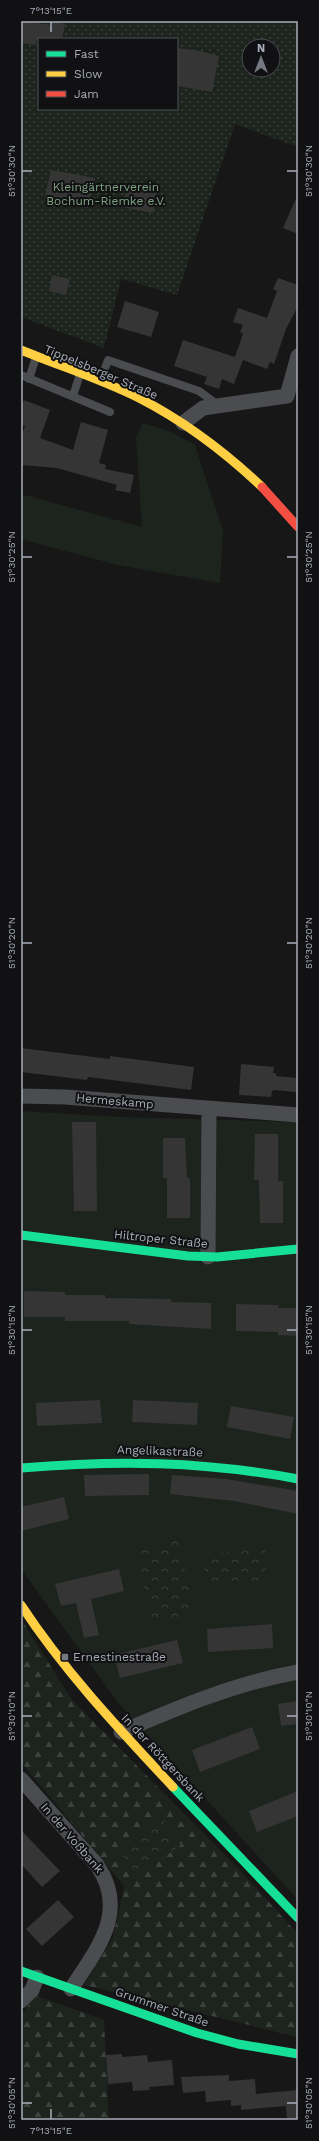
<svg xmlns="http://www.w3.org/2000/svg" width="319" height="2141" font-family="'Work Sans',sans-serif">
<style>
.grass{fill:#1d241e}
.forest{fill:url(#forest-firs)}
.park{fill:url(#park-crowns)}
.garden{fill:url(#garden-dots);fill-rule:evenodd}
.building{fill:#353536}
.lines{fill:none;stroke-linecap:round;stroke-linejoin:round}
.lane{stroke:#4b4c50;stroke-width:8}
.street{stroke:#4b4c50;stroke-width:15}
.fast{stroke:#16e098;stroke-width:9}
.slow{stroke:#ffcf43;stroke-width:9}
.jam{stroke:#f24e42;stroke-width:9}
.ticks{fill:none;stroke:#a8adb8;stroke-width:1.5}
.poi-dot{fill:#757880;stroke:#111113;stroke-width:1.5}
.labels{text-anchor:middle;stroke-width:4;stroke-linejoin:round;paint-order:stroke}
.park-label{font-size:12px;fill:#7fa381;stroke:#111113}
.street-label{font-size:12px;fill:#a8adb8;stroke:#111113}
.poi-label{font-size:12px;fill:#a8adb8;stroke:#111113;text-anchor:start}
.neatline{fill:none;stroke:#a8adb8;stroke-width:1.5}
.ticks-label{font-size:10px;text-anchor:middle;fill:#a8adb8}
</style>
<defs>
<pattern id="forest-firs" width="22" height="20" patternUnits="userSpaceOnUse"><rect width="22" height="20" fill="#1d241e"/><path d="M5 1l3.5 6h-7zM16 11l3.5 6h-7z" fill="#3b413d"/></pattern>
<pattern id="park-crowns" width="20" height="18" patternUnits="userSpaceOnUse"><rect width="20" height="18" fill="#1d241e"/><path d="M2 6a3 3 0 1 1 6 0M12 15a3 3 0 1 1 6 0" fill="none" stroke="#3b413d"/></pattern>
<pattern id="garden-dots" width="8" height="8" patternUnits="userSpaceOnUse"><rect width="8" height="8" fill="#1d241e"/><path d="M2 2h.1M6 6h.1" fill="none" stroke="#3b413d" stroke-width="1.8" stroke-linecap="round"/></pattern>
</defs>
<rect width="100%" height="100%" fill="#171717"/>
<path class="grass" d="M143 423 169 431 195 445 223 531 220 583 117 565 21 539V494L142 527 136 438Z
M21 1111 121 1117 297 1122 298 1900 119 1704 21 1569Z"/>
<path class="forest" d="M21 1619 72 1700 238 1868 298 1934V2037L84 1985 113 1938 124 1886 21 1762Z
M34 1995 104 2020 109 2120H21V2012L25 2011Z"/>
<path class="park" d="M178 1540 195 1613 152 1623 135 1550Z
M265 1550 267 1583 205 1587 203 1554Z
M162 1818 181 1845 138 1876 118 1849Z"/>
<path class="garden" d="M21 21H298V147L235 124 177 295 121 279 104 348 21 317ZM39 39H177V109H39ZM249 46H273V70H249Z"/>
<path class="building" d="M21 21 52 25V21L65 24 62 39H37L36 45 21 43Z
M177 48 200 51 219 56 212 92 177 86Z
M51 170 95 178 88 208 45 197Z
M127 186 157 192 153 213 122 207Z
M298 194V234L283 228Z
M52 275 70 279 66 295 49 291Z
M278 278 298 285V306L286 329 274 364 270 362 267 369 243 360 234 384 222 379 219 389 204 384 207 377 174 366 183 340 235 357 243 334 240 332 243 325 233 322 238 308 267 318 277 291 273 289Z
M125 301 159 312 151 337 117 327Z
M24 400 50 410 40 438 73 450 81 422 108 430 99 463 106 465 105 469 134 475 130 493 115 490 117 485 57 468 21 465V438L25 426 21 424V408Z
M21 1048 110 1059V1056L194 1067 191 1090 88 1077 87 1080 21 1072Z
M241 1064 274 1067 273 1073H276V1076L297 1078 296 1092 275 1090 272 1091 271 1097 239 1095Z
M72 1122H96L97 1211H74Z
M255 1134H278V1181H283V1223H260L259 1180H254Z
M163 1138H185L187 1178H190V1218H167V1178H163Z
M24 1291 65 1292V1295H105V1298L171 1299V1302L211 1303V1329L129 1324V1321H65V1317H24Z
M236 1304 279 1305 278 1308H298V1336L278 1335V1332L236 1331Z
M100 1400 102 1423 37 1426 36 1403Z
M133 1400 198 1403 197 1425 132 1422Z
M231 1406 294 1417 290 1439 227 1427Z
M149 1474V1495L85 1496 84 1475Z
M172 1475 226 1479 298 1491V1514L234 1501 170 1494Z
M64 1497 69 1519 21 1531V1507Z
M119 1569 124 1591 91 1599 99 1635 84 1638 76 1603 61 1606 55 1584Z
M272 1624 273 1648 208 1652 207 1629Z
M177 1640 183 1663 120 1678 114 1655Z
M298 1701V1724L281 1726 278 1704Z
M252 1727 260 1749 200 1772 192 1750Z
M298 1791V1816L257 1832 249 1811Z
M21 1830 60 1871 42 1887 21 1864Z
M58 1900 74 1917 42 1946 26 1929Z
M122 2054V2057L147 2055 148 2062 172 2060 174 2085 149 2087 150 2090 133 2091 132 2082 108 2084 106 2055Z
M229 2075V2081L255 2079 256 2094 298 2090V2120H287L286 2106 241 2110V2105L231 2106V2100L206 2102 205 2091 183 2093 181 2077Z"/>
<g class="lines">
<path class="lane" d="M21 375 110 412
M29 379 36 357
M101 380 108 360 199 391 218 405
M73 396 80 374"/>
<path class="street" d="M183 423 203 408 287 396 298 356
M21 1096 65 1097 298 1115
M208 1257 209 1109
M121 1732C179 1707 236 1683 298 1672
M21 1779 97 1865C129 1912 97 1949 71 1989
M21 2001 32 1990 37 1977"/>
<path class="fast" d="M21 1235 188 1256 217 1257 298 1249
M21 1468C118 1460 202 1461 298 1479
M173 1787 298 1918
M21 1971 197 2033 238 2044 298 2054"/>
<path class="slow" d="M21 350C60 366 101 379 139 398 184 421 225 452 262 487
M21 1605C65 1672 119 1729 173 1787"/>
<path class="jam" d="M262 487 298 527"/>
</g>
<path class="ticks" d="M51 22V32M22 171H32M287 171H297M22 557H32M287 557H297M22 943H32M287 943H297M22 1330H32M287 1330H297M22 1716H32M287 1716H297M22 2103H32M287 2103H297M51 2109V2119"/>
<rect class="poi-dot" x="61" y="1653" width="8" height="8" rx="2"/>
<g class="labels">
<g class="park-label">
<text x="106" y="191">Kleingärtnerverein<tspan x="106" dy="14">Bochum-Riemke e.V.</tspan></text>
</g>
<g class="street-label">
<text transform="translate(101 372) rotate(23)" y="4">Tippelsberger Straße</text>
<text transform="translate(115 1101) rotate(5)" y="4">Hermeskamp</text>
<text transform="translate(161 1239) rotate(6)" y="4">Hiltroper Straße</text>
<text transform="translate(160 1451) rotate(2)" y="4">Angelikastraße</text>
<text transform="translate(163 1758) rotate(47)" y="4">In der Röttgersbank</text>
<text transform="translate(72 1838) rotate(49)" y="4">In der Voßbank</text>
<text transform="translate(162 2007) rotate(19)" y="4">Grummer Straße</text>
</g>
<g class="poi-label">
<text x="73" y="1661">Ernestinestraße</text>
</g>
</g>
<rect width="319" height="2141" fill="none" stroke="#111113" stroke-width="44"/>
<rect x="38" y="38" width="140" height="72" fill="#111113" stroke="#4d4f55"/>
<rect x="46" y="51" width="20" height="6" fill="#16e098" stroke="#4d4f55"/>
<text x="74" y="58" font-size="12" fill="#a8adb8">Fast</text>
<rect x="46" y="71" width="20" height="6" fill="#ffcf43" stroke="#4d4f55"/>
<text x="74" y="78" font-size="12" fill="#a8adb8">Slow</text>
<rect x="46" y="91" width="20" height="6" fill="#f24e42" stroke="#4d4f55"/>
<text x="74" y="98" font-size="12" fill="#a8adb8">Jam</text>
<g transform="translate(261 58)"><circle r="19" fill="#111113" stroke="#4d4f55"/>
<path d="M0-3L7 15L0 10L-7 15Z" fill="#757880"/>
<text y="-6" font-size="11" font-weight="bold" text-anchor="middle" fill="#a8adb8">N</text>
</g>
<rect x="22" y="22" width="275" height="2097" class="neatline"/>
<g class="ticks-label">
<text x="51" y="14">7°13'15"E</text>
<text transform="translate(11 171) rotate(-90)" y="4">51°30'30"N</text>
<text transform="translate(308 171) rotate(-90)" y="4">51°30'30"N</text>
<text transform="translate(11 557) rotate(-90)" y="4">51°30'25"N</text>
<text transform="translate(308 557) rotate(-90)" y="4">51°30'25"N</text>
<text transform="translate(11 943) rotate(-90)" y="4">51°30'20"N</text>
<text transform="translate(308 943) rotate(-90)" y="4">51°30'20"N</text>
<text transform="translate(11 1330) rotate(-90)" y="4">51°30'15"N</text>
<text transform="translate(308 1330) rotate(-90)" y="4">51°30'15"N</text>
<text transform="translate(11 1716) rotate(-90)" y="4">51°30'10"N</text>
<text transform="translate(308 1716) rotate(-90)" y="4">51°30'10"N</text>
<text transform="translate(11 2103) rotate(-90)" y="4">51°30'05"N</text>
<text transform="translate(308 2103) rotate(-90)" y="4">51°30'05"N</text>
<text x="51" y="2134">7°13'15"E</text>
</g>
</svg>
